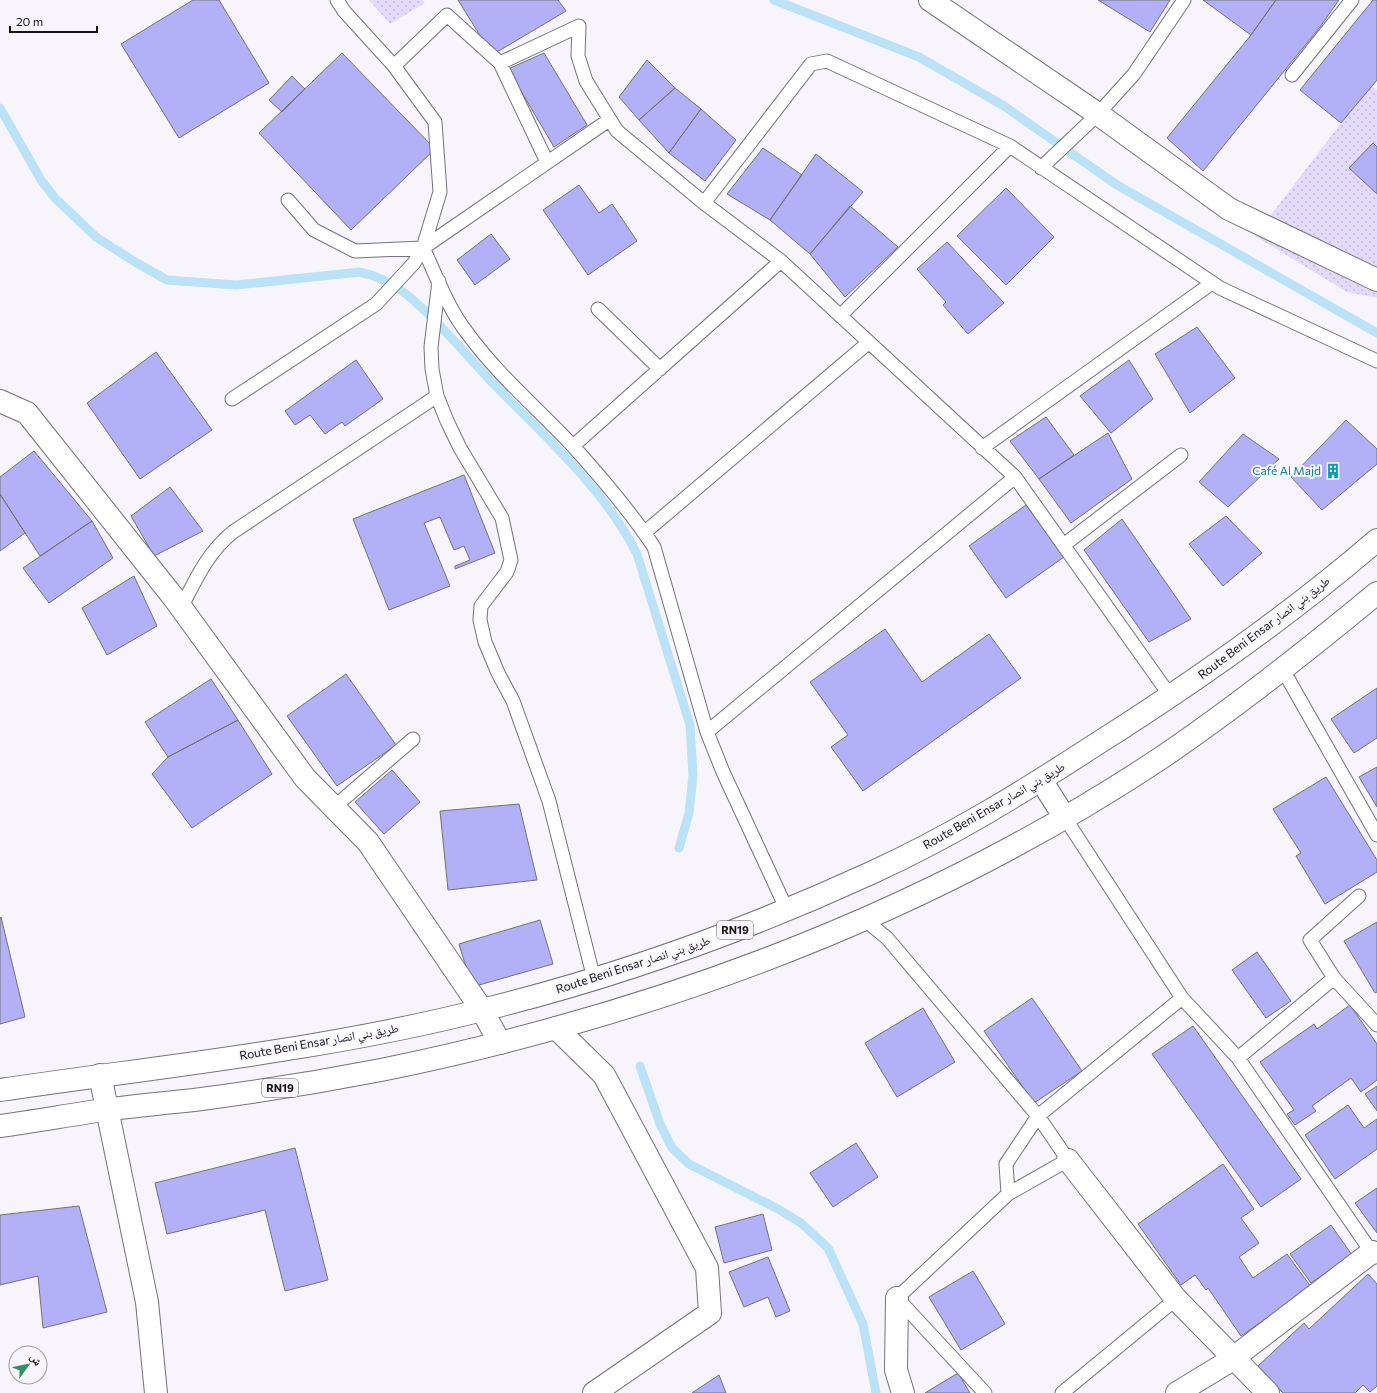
<svg xmlns="http://www.w3.org/2000/svg" width="1377" height="1393" font-family="Commissioner,'Noto Naskh Arabic',sans-serif">
<style>
.grass{fill:url(#grass-dots)}
.lines{fill:none;stroke-linecap:round;stroke-linejoin:round}
.stream{stroke:#bbe2f7;stroke-width:9}
.building{fill:#b2b0f6;stroke:#727277}
.lane-casing{stroke:#747378;stroke-width:15}
.street-casing{stroke:#747378;stroke-width:24}
.highway-casing{stroke:#747378;stroke-width:24}
.lane{stroke:#fff;stroke-width:13}
.street{stroke:#fff;stroke-width:22}
.highway{stroke:#fff;stroke-width:22}
.labels{text-anchor:middle;stroke-width:4;stroke-linejoin:round;paint-order:stroke}
.shield{fill:#f7f5fb;stroke:#58585b;stroke-width:1}
.shield-label{font-size:11px;font-weight:bold;fill:#141416}
.culture-label{font-size:12px;fill:#0d838f;stroke:#f7f5fb;text-anchor:end}
.street-label{font-size:12px;fill:#141416;stroke:#f7f5fb}
</style>
<defs>
<pattern id="grass-dots" width="8" height="8" patternUnits="userSpaceOnUse"><rect width="8" height="8" fill="#e4dafc"/><path d="M2 2h.1M6 6h.1" fill="none" stroke="#c3bad7" stroke-width="1.8" stroke-linecap="round"/></pattern>
</defs>
<rect width="100%" height="100%" fill="#f7f5fb"/>
<path class="grass" d="M369 0H422L425 3 390 24Z
M1372 86 1377 90V298L1347 292 1255 236 1341 123Z"/>
<g class="lines">
<path class="stream" d="M774 0 919 57 1004 106 1117 185 1377 333
M0 108 41 180 55 198 96 237 135 262 167 280 236 285 360 272C377 276 392 283 406 294 438 320 465 354 493 383 543 435 605 489 637 554L690 725 693 775 689 813 679 848
M640 1066 660 1124 672 1148 689 1164 778 1209 801 1223 828 1248 863 1324 876 1393"/>
</g>
<path class="building" d="M193 0H219L269 83 179 138 121 44Z
M458 0H558L566 11 492 55Z
M1098 0H1170L1150 32Z
M1203 0H1276L1251 35Z
M1276 0H1339L1320 27 1203 171 1167 138 1251 35Z
M1373 0H1377V80L1341 123 1300 90Z
M342 53 435 149 351 230 259 133Z
M544 53 587 125 554 147 508 69Z
M647 60 675 88 639 120 619 97Z
M292 76 305 89 282 112 269 100Z
M675 88 701 109 669 153 639 120Z
M701 109 736 140 705 181 669 153Z
M1373 143 1377 147V194L1349 168Z
M763 148 802 175 770 220 727 194Z
M816 154 863 192 810 254 770 220Z
M579 185 599 213 612 204 637 241 588 275 543 210Z
M1006 188 1054 237 1006 285 957 236Z
M850 206 898 247 845 297 810 254Z
M491 234 510 259 475 285 457 260Z
M947 242 1004 303 968 334 943 305 946 302 917 269Z
M1197 327 1235 378 1190 413 1155 354Z
M156 352 212 430 140 479 87 403Z
M356 360 383 399 345 426 342 422 325 434 310 415 295 425 285 411Z
M1129 360 1153 399 1111 433 1080 396Z
M1046 417 1074 455 1039 479 1010 441Z
M1346 420 1377 449V464L1322 510 1291 477Z
M1108 433 1132 479 1071 523 1039 479Z
M1243 434 1279 459 1228 507 1199 482Z
M34 451 92 521 40 556 0 494V477Z
M464 475 495 553 455 569V566L470 560 464 546 454 550 440 517 424 523 450 586 389 610 353 519Z
M170 487 203 531 154 556 131 516Z
M0 494 25 533 0 551Z
M1026 505 1064 557 1006 598 969 546Z
M1226 516 1262 553 1223 586 1189 544Z
M1122 519 1191 619 1149 642 1084 550Z
M92 521 113 558 49 603 23 568Z
M134 576 157 626 107 655 82 608Z
M885 629 922 682 989 634 1021 678 863 791 831 747 848 735 810 682Z
M346 674 396 745 337 786 287 716Z
M211 679 238 720 168 757 145 722Z
M1377 688V738L1354 753 1331 719Z
M238 720 272 774 192 828 152 774 168 757Z
M1377 767V807L1359 777Z
M392 770 420 802 384 834 355 802Z
M1326 777 1377 860V872L1325 904 1296 856 1301 853 1273 809Z
M519 804 537 880 448 890 440 811Z
M1 917 25 1017 0 1024V918Z
M540 920 553 964 472 987 459 944Z
M1377 922V992L1375 993 1344 941Z
M1257 952 1291 1001 1266 1018 1232 970Z
M1032 998 1082 1071 1034 1103 984 1031Z
M1350 1005 1377 1044V1080L1361 1092 1351 1078 1312 1106 1316 1111 1295 1125 1287 1114 1294 1110 1260 1062 1314 1024 1317 1029Z
M923 1008 955 1062 897 1097 865 1043Z
M1193 1026 1301 1179 1261 1207 1152 1054Z
M1377 1086V1111L1365 1094Z
M1348 1105 1364 1128 1377 1119V1149L1335 1179 1305 1135Z
M856 1143 878 1177 833 1207 810 1173Z
M295 1148 328 1280 285 1291 265 1210 167 1234 155 1183Z
M1223 1164 1254 1209 1241 1218 1259 1243 1239 1257 1253 1278 1287 1254 1311 1287 1241 1336 1208 1288 1206 1290 1195 1275 1181 1285 1138 1224Z
M1377 1188V1233L1355 1203Z
M79 1206 107 1312 43 1328 38 1276 0 1285V1215Z
M763 1214 772 1250 724 1263 715 1227Z
M1331 1225 1352 1255 1311 1283 1290 1254Z
M768 1257 790 1311 776 1317 768 1297 744 1307 729 1272Z
M973 1271 1005 1324 961 1350 929 1297Z
M1368 1274 1377 1284V1386L1370 1392 1363 1385 1355 1393H1283L1258 1366 1304 1323 1309 1329Z
M958 1373 970 1393H925Z
M719 1375 726 1393H692Z"/>
<g class="lines">
<defs>
<path id="lane" d="M500 63 579 26 578 56 586 81 617 131 704 203 781 261 1015 477 1171 697
M394 66 447 15 500 63 547 162
M1292 75 1352 0
M1041 168 1098 114 1134 74 1184 0
M288 200 314 230 355 251 423 248 609 120
M704 203 811 64 827 61 1010 146 1220 288 1377 361
M423 248C437 277 448 309 468 334 498 375 537 408 572 445 601 477 630 511 654 547L707 732 723 772 787 910
M439 281 431 347 432 369 437 396 447 421 460 448 502 518 511 560 507 572 481 606 480 620 485 642 498 673 513 701 549 801 594 979
M598 309 660 369
M840 316 1010 146
M232 399 376 304 414 263 423 248 440 192 435 122 394 66 344 11 337 0
M573 446 781 261
M982 448 1212 283
M644 533 868 343
M1065 544 1181 455
M181 608C196 579 207 553 233 532L437 396
M1283 670 1377 835
M707 732 1015 477
M333 808 413 739
M1065 818 1182 998 1238 1058 1375 1257
M1359 896 1310 940 1334 978 1377 1025
M865 920 887 938 1038 1116 1068 1160 1008 1194 897 1298 985 1393
M1238 1058 1334 978
M1008 1194 1006 1164 1038 1116 1182 998
M1062 1393 1176 1299"/>
<path id="street" d="M930 0 1098 114 1229 209 1377 280
M0 401 27 413 174 598 305 778 368 842 482 1010 500 1043
M556 1028 604 1075 707 1268 710 1313 594 1393
M100 1075 147 1302 156 1393
M1068 1160 1176 1299 1268 1393
M897 1298 896 1370 903 1393
M1177 1393 1228 1362 1372 1252"/>
<path id="highway" d="M1041 780 1065 818
M0 1090C162 1066 327 1050 486 1009 619 976 747 930 871 873 950 837 1023 792 1095 745 1193 683 1289 616 1377 540
M0 1126C35 1121 70 1115 104 1110 134 1106 164 1103 194 1100 257 1092 319 1082 381 1070 659 1013 923 916 1161 758 1236 707 1307 651 1377 593"/>
</defs>
<use href="#lane" class="lane-casing"/>
<use href="#street" class="street-casing"/>
<use href="#highway" class="highway-casing"/>
<use href="#lane" class="lane"/>
<use href="#street" class="street"/>
<use href="#highway" class="highway"/>
</g>
<defs>
<symbol id="building-bare" viewBox="-9 -9 18 18"><path d="M-4-6H4V6H1V3H-1V6H-4ZM-2.5-4.3h1.7v1.8h-1.7ZM.8-4.3h1.7v1.8H.8ZM-2.5-1h1.7V.8h-1.7ZM.8-1h1.7V.8H.8Z" fill="#0f9aa8" stroke="#f7f5fb" stroke-width="2.5" paint-order="stroke"/></symbol>
</defs>
<g fill-rule="evenodd">
<use href="#building-bare" x="1322" y="460" width="22" height="22"/>
</g>
<g class="labels">
<g class="shield">
<rect x="717" y="921" width="36" height="18" rx="3"/>
<rect x="262" y="1079" width="36" height="18" rx="3"/>
</g>
<g class="shield-label">
<text x="735" y="934">RN19</text>
<text x="280" y="1092">RN19</text>
</g>
<g class="culture-label">
<text x="1321" y="475">Café Al Majd</text>
</g>
<g class="street-label">
<text transform="translate(1264 628) rotate(-37)" y="4">Route Beni Ensar طريق بني انصار</text>
<text transform="translate(994 806) rotate(-30)" y="4">Route Beni Ensar طريق بني انصار</text>
<text transform="translate(633 965) rotate(-18)" y="4">Route Beni Ensar طريق بني انصار</text>
<text transform="translate(319 1042) rotate(-10)" y="4">Route Beni Ensar طريق بني انصار</text>
</g>
</g>
<g transform="translate(28 1365) rotate(57)"><circle r="19" fill="#f7f5fb" stroke="#9c9b9f"/>
<path d="M0-3L7 15L0 10L-7 15Z" fill="#368e63"/>
<text y="-6" font-size="11" font-weight="bold" text-anchor="middle" fill="#141416">ش</text>
</g>
<path d="M10 26v6h87v-6" fill="none" stroke="#141416" stroke-width="2"/>
<text x="16" y="26" font-size="12" fill="#141416" stroke="#f7f5fb" stroke-width="3" paint-order="stroke">20 m</text>
</svg>
